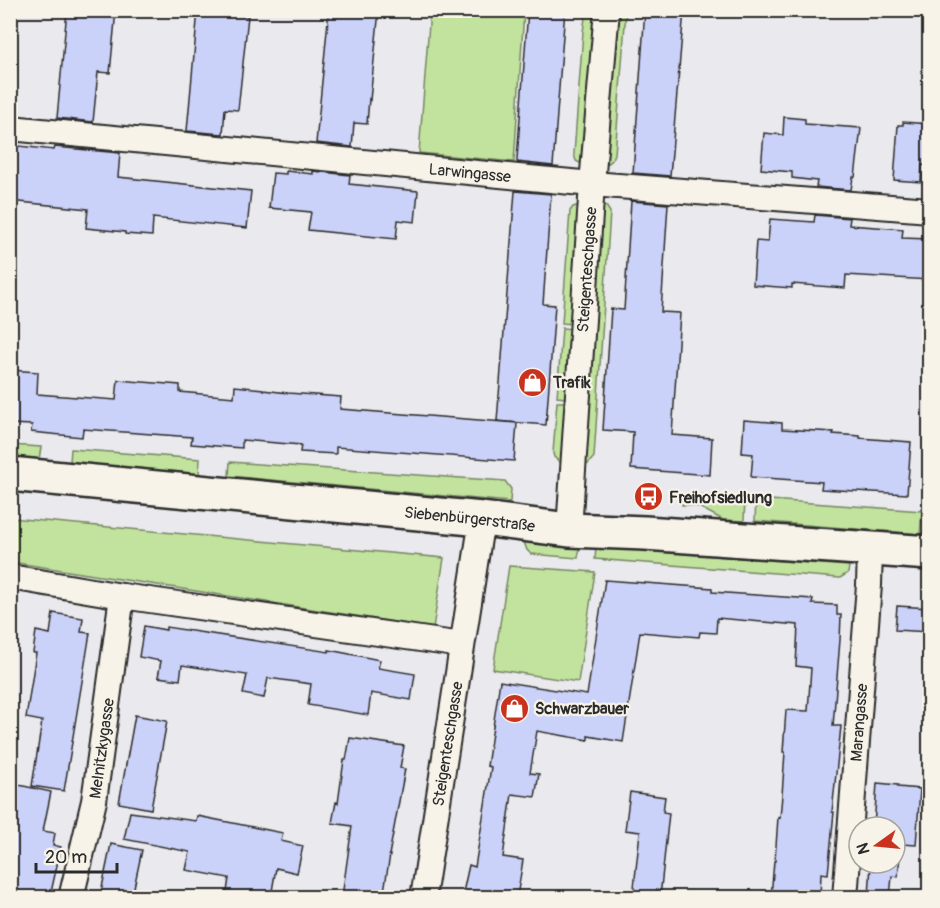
<svg xmlns="http://www.w3.org/2000/svg" width="940" height="908" font-family="Pangolin,sans-serif">
<style>
.grass{fill:#c2e39d;stroke:#768764;stroke-width:1.5}
.building{fill:#cad2fa;stroke:#2b2b2b;stroke-width:1.5}
.lines{fill:none;stroke-linecap:round;stroke-linejoin:round}
.street-casing{stroke:#2b2b2b;stroke-width:28}
.secondary-casing{stroke:#2b2b2b;stroke-width:38}
.street{stroke:#f7f3e8;stroke-width:24}
.secondary{stroke:#f7f3e8;stroke-width:33}
.labels{text-anchor:middle;stroke-width:4.5;stroke-linejoin:round;paint-order:stroke}
.street-label{font-size:16px;fill:#2b2b2b;stroke:#f7f3e8}
.poi-label{font-size:16px;font-weight:bold;fill:#2b2b2b;stroke:#f7f3e8;text-anchor:start}
</style>
<rect width="100%" height="100%" fill="#eae9ed"/>
<filter id="ink" filterUnits="userSpaceOnUse"><feTurbulence type="fractalNoise" baseFrequency=".0167" numOctaves="2"/><feDisplacementMap in="SourceGraphic" scale="12" xChannelSelector="R" yChannelSelector="G"/><feConvolveMatrix kernelMatrix="1 2 1 2 8 2 1 2 1" color-interpolation-filters="sRGB"/></filter>
<g filter="url(#ink)">
<path class="grass" d="M430 11H524L514 162 419 153Z
M586 11H595L582 164 576 161 574 154 583 32Z
M616 11H626L615 154C613 160 611 162 605 165Z
M580 205 572 324 562 323 570 211 573 207Z
M601 205 606 206 610 212 594 457 587 465H582Z
M562 328 572 329 566 398 557 397Z
M557 402H565L562 464 554 457 553 453Z
M10 445 41 447 39 460 11 457Z
M71 449 200 459 199 474 70 462Z
M230 462 505 481 511 489 510 502 229 476Z
M682 494 745 498 744 521 723 520 699 507 690 505H682Z
M756 499 922 511 920 534 755 521Z
M11 518 444 558 433 628 11 562Z
M524 542 580 546 578 558 531 554 527 550Z
M596 547 849 566 848 573 840 578 595 559Z
M509 566 595 572 578 682 493 669Z"/>
<path class="building" d="M67 10H116L110 73 98 72 93 122 57 118Z
M198 10H234V14L248 16 238 110 225 109 223 134 187 131Z
M329 10H379L370 100 369 99 367 124 354 123 352 147 316 143Z
M528 10H565L553 166 517 162V159Z
M645 10H684L670 176 633 173Z
M784 117 805 119V124L861 128 855 177H853L851 190 816 187 817 181 792 178V172L761 169 764 133 783 135Z
M903 122 930 124V166L922 165 921 182 894 180 898 125H903Z
M10 145 54 150 55 147 120 153 118 177 251 191 247 228 153 218 152 236 125 234V232L86 228 88 209 10 201Z
M286 171 313 174V171L350 175 349 184 418 191 415 222 398 220 396 239 308 230 311 212 269 208 273 173 286 174Z
M515 191 551 194 543 304 555 305 546 425 497 421Z
M631 201 668 204 661 312 680 313 672 435 712 438 710 475 631 469 633 432 603 430 611 309 624 310Z
M815 215 850 218 849 225 903 229 902 238 929 239 930 280 846 275 845 288 792 284V288L753 285 756 241 768 242 770 219 814 222Z
M10 370 38 372 37 394 116 400 118 380 180 385V392L234 397 235 386 263 389V390L288 393 341 397 340 409 517 423 514 461 336 447V454L300 452 301 445 242 440V448L191 444 192 437 83 429 82 437 31 432 32 425 10 424Z
M744 420 782 423V429L834 432 833 434 860 436V438L911 442 907 494 821 489 822 482 751 477 753 454 742 453Z
M605 580 712 588V592L813 599 812 604 837 605V615H841L840 640 833 726H841L832 812H834L828 874 821 873 820 897H771L774 861H775L778 817 780 818 782 795 785 752H783L786 710 808 711 811 668 796 666 798 625 717 618 716 633 700 632 699 637 640 632 623 742 588 736V740L537 731 530 773 539 774 535 797 512 794 503 857 523 860 517 897H462L469 865 475 867 491 767 487 766 500 681 587 695Z
M897 606 930 608V632L895 630Z
M53 613 83 618 81 632 90 633 64 791 32 786 42 721 26 718 36 653H33L36 631 50 634Z
M144 626 166 630V627L329 652V650L380 660 378 668 415 674 411 700 371 693 368 715 308 705 311 684 268 678 264 698 243 694 247 675 182 665 180 680 158 677 161 661 139 657Z
M135 715 167 721 151 809 119 803Z
M350 738 404 746 400 768 405 769 389 855H390L383 897H342L352 826 332 823 336 802 338 803 344 760H346Z
M10 783 51 792 43 831 55 833 53 845 61 847 50 897H10Z
M877 783 898 785V787L920 789 916 845 901 844 898 877 892 876 890 897H869L871 863H895V827H874Z
M630 792 665 797 663 812 669 813 660 897H633L640 832 625 830Z
M130 812 196 821 197 816 283 833 281 841 303 846 297 873 276 868 271 897H256L227 892 229 878 186 870 190 852 124 839Z
M111 844 142 850 132 897H100Z"/>
<g class="lines">
<defs>
<g id="street">
<path id="s1" d="M10 128 592 184 930 210"/>
<path id="s2" d="M569 530 592 184 607 10"/>
<path d="M10 577 122 596 462 645"/>
<path id="s3" d="M71 898 94 801 122 596"/>
<path id="s4" d="M423 898 482 519"/>
<path id="s5" d="M845 898 869 585 870 549"/>
</g>
<g id="secondary">
<path id="s6" d="M10 474 482 519 569 530 645 533 930 553"/>
</g>
</defs>
<use href="#street" class="street-casing"/>
<use href="#secondary" class="secondary-casing"/>
<use href="#street" class="street"/>
<use href="#secondary" class="secondary"/>
</g>
</g>
<defs>
<symbol id="shop-disc" viewBox="-11 -11 22 22"><circle r="9.5" fill="#c8321e" stroke="#f7f3e8"/><path d="M-5-2.5h2.3a2.7 3.5 0 0 1 5.4 0H5L5.5 6h-11ZM-1.5-2.5h3a1.5 2.3 0 0 0-3 0Z" fill="#fff"/></symbol>
<symbol id="bus-disc" viewBox="-11 -11 22 22"><circle r="9.5" fill="#c8321e" stroke="#f7f3e8"/><path d="M-5-6H5V4H4V6H2V4H-2V6H-4V4H-5ZM-3.5-4V0h7V-4ZM-3.5 1.2v1.5H-2V1.2ZM2 1.2v1.5H3.5V1.2Z" fill="#fff"/></symbol>
</defs>
<g fill-rule="evenodd">
<use href="#shop-disc" x="516" y="366" width="33" height="33"/>
<use href="#bus-disc" x="632" y="480" width="33" height="33"/>
<use href="#shop-disc" x="498" y="692" width="33" height="33"/>
</g>
<g class="labels">
<g class="street-label">
<text dy="6" stroke="none"><textPath href="#s1" startOffset="462">Larwingasse</textPath></text>
<text dy="6" stroke="none"><textPath href="#s2" startOffset="261">Steigenteschgasse</textPath></text>
<text dy="6" stroke="none"><textPath href="#s6" startOffset="462">Siebenbürgerstraße</textPath></text>
<text dy="6" stroke="none"><textPath href="#s5" startOffset="176">Marangasse</textPath></text>
<text dy="6" stroke="none"><textPath href="#s4" startOffset="156">Steigenteschgasse</textPath></text>
<text dy="6" stroke="none"><textPath href="#s3" startOffset="153">Melnitzkygasse</textPath></text>
</g>
<g class="poi-label">
<text x="553" y="388">Trafik</text>
<text x="669" y="503">Freihofsiedlung</text>
<text x="535" y="714">Schwarzbauer</text>
</g>
</g>
<rect width="940" height="908" fill="none" stroke="#f7f3e8" stroke-width="36"/>
<rect x="18" y="18" width="904" height="872" fill="none" stroke="#2b2b2b" stroke-width="2" filter="url(#ink)"/>
<g transform="translate(877 845) rotate(255)"><circle r="28" fill="#f7f3e8" stroke="#a5a39c" stroke-width="1.5"/>
<path d="M0-4.5L10 22L0 15L-10 22Z" fill="#c8321e"/>
<text y="-9" font-size="16" font-weight="bold" text-anchor="middle" fill="#2b2b2b">N</text>
</g>
<path d="M36 863v9h81v-9" fill="none" stroke="#2b2b2b" stroke-width="3"/>
<text x="45" y="863" font-size="18" fill="#2b2b2b" stroke="#f7f3e8" stroke-width="4.5" paint-order="stroke">20 m</text>
</svg>
